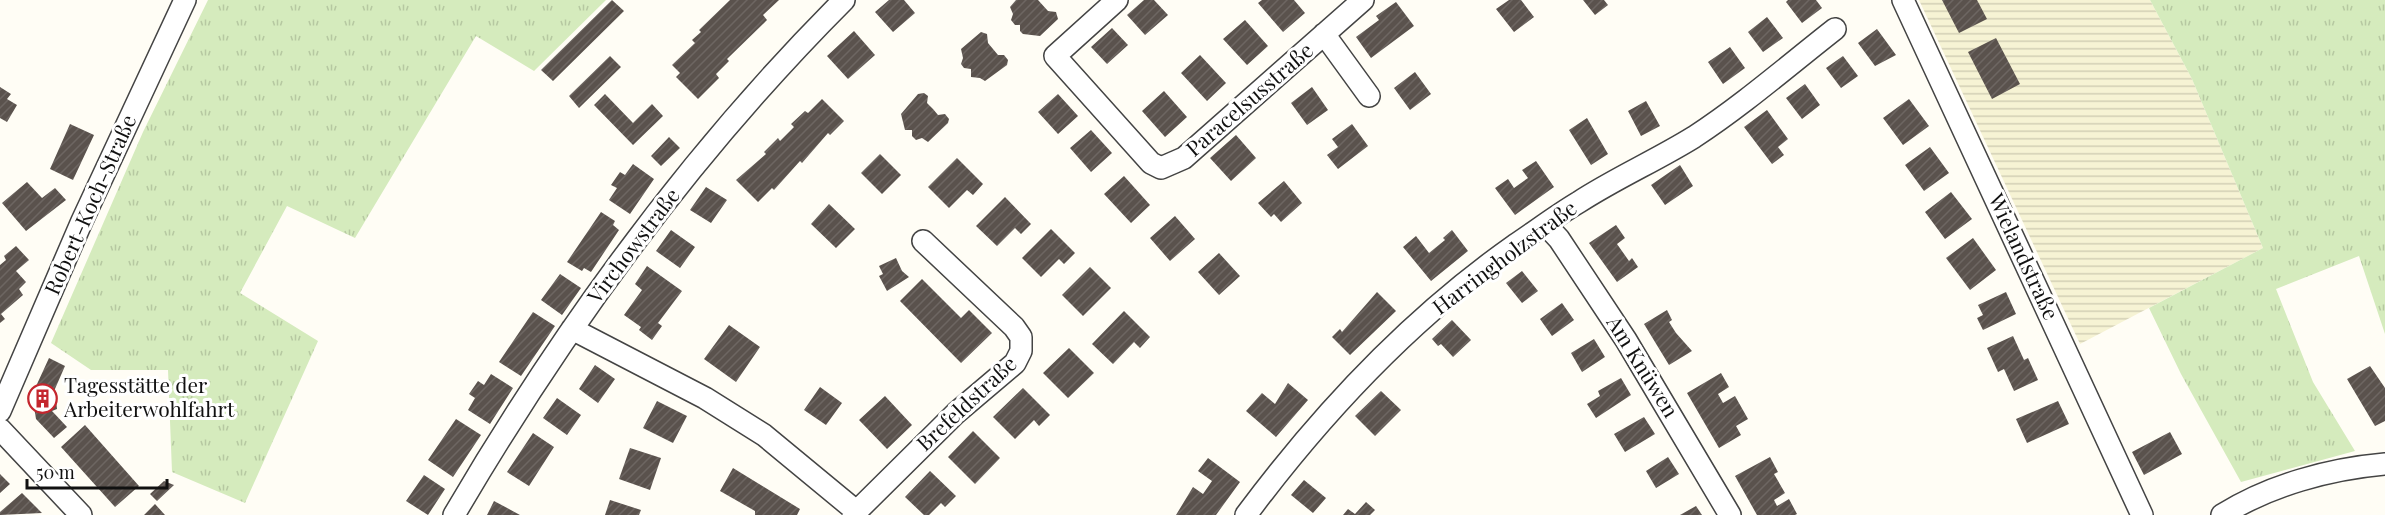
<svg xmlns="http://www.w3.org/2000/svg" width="2385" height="515" font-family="'Playfair Display',serif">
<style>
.farmland{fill:url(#farmland-rules)}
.grass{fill:url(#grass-tufts)}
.building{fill:url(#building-hatch)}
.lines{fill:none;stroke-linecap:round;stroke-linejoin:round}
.minor-casing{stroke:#444;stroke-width:24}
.minor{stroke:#fff;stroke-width:21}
.labels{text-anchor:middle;stroke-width:6;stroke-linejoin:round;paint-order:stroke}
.street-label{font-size:21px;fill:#111;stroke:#fff}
.poi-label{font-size:21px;fill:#111;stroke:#fff;text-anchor:start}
</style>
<defs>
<pattern id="farmland-rules" width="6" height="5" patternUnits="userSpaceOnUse" patternTransform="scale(1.5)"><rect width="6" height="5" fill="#f6f3d4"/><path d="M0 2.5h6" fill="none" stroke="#d2cfb5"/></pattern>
<pattern id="grass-tufts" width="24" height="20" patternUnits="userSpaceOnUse" patternTransform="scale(1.5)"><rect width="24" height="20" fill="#d5ebbd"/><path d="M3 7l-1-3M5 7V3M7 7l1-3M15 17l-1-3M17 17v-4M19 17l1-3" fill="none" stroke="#b6c8a1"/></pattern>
<pattern id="building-hatch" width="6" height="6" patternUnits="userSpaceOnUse" patternTransform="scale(1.5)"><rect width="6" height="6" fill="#5a524d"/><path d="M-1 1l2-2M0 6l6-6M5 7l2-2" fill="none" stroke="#6d6662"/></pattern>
</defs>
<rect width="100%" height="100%" fill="#fffdf5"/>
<path class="farmland" d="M1919 0H2150L2192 79 2263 248 2080 344Z"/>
<path class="grass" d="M208 0H606L534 71 476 36 355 238 287 206 240 293 318 341 245 503 172 472 168 370H91L51 343 143 132Z
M2150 0H2385V334L2359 256 2276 289 2313 382 2355 451 2241 482 2181 374 2149 308 2263 248 2192 79Z"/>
<path class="building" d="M612 0 624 11 553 81 541 70Z
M730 0H779L763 15 767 20 727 59 729 61 716 74 719 78 698 99 676 77 680 73 672 65 695 43 692 40 701 32 699 30Z
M889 0H904L915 13 893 32 875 12Z
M1016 0H1038L1048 11 1056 12 1058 19 1040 36 1023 34 1020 31V25H1015L1011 20 1013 14 1010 7Z
M1144 0H1154L1168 15 1145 35 1127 15Z
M1262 0H1294L1305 13 1283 32 1258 3Z
M1509 0H1521L1534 17 1514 32 1496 9Z
M1583 0H1604L1608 5 1595 15Z
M1788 0H1816L1822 8 1802 23 1786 2Z
M1942 0H1977L1987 19 1959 33Z
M1396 2 1414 26 1371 58 1356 37 1379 20 1376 16Z
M1767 17 1783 38 1763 52 1748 32Z
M1245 20 1268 46 1247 65 1223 39Z
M1112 28 1128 45 1107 64 1091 47Z
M1877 29 1896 55 1875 66 1858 43Z
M854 31 875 55 848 79 827 56Z
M981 32 987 34 988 43 998 55H1004L1008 60 1007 65 985 81 980 78 971 77V69L964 68 961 64 963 58 961 49Z
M1996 38 2020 84 1992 99 1968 52Z
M1730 47 1745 68 1723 84 1708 62Z
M1200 55 1226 83 1207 101 1181 73Z
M610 56 621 67 579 108 569 96Z
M1843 56 1858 76 1841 88 1826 68Z
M1415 72 1431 94 1410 110 1394 88Z
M1805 84 1820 105 1802 119 1786 98Z
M0 87 11 94 7 99 17 105 7 122 0 118Z
M1312 87 1328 110 1307 125 1291 103Z
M1164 91 1187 117 1165 137 1142 111Z
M924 93 928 96 927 103 933 109 938 115 945 114 949 119 948 123 928 142 922 138 916 140 912 136V130H905L901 114 918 94Z
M605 94 633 123 652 104 663 116 633 145 594 105Z
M1058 94 1078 116 1058 134 1038 112Z
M822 99 844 121 830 135 828 133 802 163 800 161 774 190 772 188 758 202 736 180 766 154 764 152 778 138 780 141 794 127 791 124 805 111 808 113Z
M1909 99 1929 126 1903 145 1883 118Z
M1646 101 1660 126 1641 136 1628 111Z
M1767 110 1788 139 1778 147 1784 155 1772 164 1744 127Z
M1587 118 1608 154 1591 165 1569 130Z
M70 124 94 135 73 180 50 169Z
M1352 124 1368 146 1338 169 1327 155 1338 147 1332 139Z
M1091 130 1112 153 1091 172 1070 148Z
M1236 135 1256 158 1231 181 1210 158Z
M669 137 680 148 661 166 651 156Z
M1930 147 1949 173 1924 191 1905 165Z
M880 154 901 175 882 194 861 173Z
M957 158 983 184 973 195 967 190 949 208 928 187Z
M1536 161 1554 187 1515 215 1495 188 1508 179 1514 188 1528 178 1522 170Z
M633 164 654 179 630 214 609 200 617 188 611 185 620 172 625 175Z
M1680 165 1693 186 1665 205 1651 185Z
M1124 176 1150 205 1131 223 1104 194Z
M1284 181 1302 203 1281 222 1274 214 1271 217 1258 203Z
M27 182 42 198 55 188 66 200 26 231 2 203Z
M706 187 727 200 711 223 690 210Z
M1951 192 1972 219 1945 239 1925 212Z
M1005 197 1031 224 1021 234 1015 228 997 246 976 226Z
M829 204 855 229 836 248 811 224Z
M601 212 615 221 613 225 619 230 591 272 584 268 582 271 567 262Z
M1175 216 1195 239 1170 261 1150 238Z
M1616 225 1625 238 1617 244 1629 261 1632 258 1638 267 1617 282 1589 243Z
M1051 229 1075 253 1064 264 1059 259 1041 277 1022 258Z
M671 230 695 247 680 268 656 251Z
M1452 230 1468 251 1431 281 1403 247 1416 236 1429 253 1445 240 1443 238Z
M1973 238 1996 270 1970 290 1946 258Z
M16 246 29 260 16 271 26 282 19 289 23 295 1 314 5 319 0 323V265L6 260 4 256Z
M1219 253 1240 276 1219 295 1198 272Z
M896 258 902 271 909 277 887 291 879 276 883 274 879 266Z
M647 266 682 291 658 323 662 326 652 340 639 330 641 327 624 315 642 290 635 284Z
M1090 267 1111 288 1083 316 1062 295Z
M1522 271 1538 291 1522 303 1506 283Z
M560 274 581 288 562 315 541 300Z
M922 279 961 318 969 310 992 333 961 363 900 301Z
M1377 292 1396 311 1350 355 1332 337 1340 329 1342 332Z
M2006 292 2016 314 1983 330 1977 318 1983 315 1978 305Z
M1562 303 1574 320 1552 336 1540 319Z
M1667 310 1672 320 1669 322 1676 333 1692 351 1669 365 1644 324Z
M1124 311 1150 337 1140 348 1134 342 1113 364 1092 344Z
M533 312 555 326 521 376 499 362Z
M1452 320 1471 340 1453 357 1441 344 1438 346 1432 339Z
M729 325 760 347 736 382 704 359Z
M2013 336 2024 360 2028 358 2038 380 2014 391 2004 369 1998 372 1987 348Z
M1594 339 1605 357 1582 372 1571 353Z
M1069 348 1094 373 1068 398 1043 373Z
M49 358 65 366 51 398 56 399 57 409 52 411 67 427 54 438 36 419 32 395Z
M595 365 615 379 598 403 579 389Z
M2370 366 2385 388V421L2375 426 2347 379Z
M1721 373 1729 387 1718 394 1723 403 1735 396 1748 419 1736 426 1741 435 1719 448 1687 393Z
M491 374 513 388 490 424 468 410 475 398 469 394 478 381 484 385Z
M1621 378 1631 395 1596 418 1587 404 1600 396 1598 391Z
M1288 383 1308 400 1276 437 1246 411 1262 393 1275 404Z
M820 387 842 403 826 425 804 410Z
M1023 388 1050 415 1039 426 1034 420 1015 439 993 417Z
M1381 391 1401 410 1375 436 1355 416Z
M885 396 912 425 887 449 859 420Z
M557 398 581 415 567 435 543 418Z
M657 401 687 416 673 443 643 428Z
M2058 401 2069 424 2027 443 2016 419Z
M1644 417 1655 434 1625 452 1614 434Z
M456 419 481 435 453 477 428 460Z
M85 425 139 486 115 507 61 447Z
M973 431 1000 458 975 484 948 457Z
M2170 432 2182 454 2144 475 2132 452Z
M533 433 554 447 529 486 507 472Z
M630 448 661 458 650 490 619 479Z
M1668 457 1679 474 1656 488 1646 471Z
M1770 457 1778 472 1774 474 1785 493 1774 500 1777 506 1789 499 1797 514 1795 515H1757L1735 476Z
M1208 458 1240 482 1216 515H1176L1193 487 1203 494 1212 481 1198 471Z
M733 468 800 509 797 515H755V511L720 491Z
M930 471 956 496 945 507 941 503 929 515H924L905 497Z
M0 474 10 484 0 493Z
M424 475 445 489 428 515 406 501Z
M1304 480 1326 498 1313 513 1291 495Z
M164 481 174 485 157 501 150 494Z
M22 493 42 513 0 515V512Z
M610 500 641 510 639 515H605Z
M494 501 520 515H487Z
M1366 502 1375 510 1370 515H1343L1348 509 1355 514Z
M155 504 165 515H144Z
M1696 506 1702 515H1680Z"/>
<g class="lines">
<defs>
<path id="minor" d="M1117 0 1055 56 1151 163 1161 168 1184 158 1363 0
M1903 0 2142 515
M1324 34 1369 96
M1546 225 1559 239 1626 340 1730 515
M572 329 705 398 764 435 856 511
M0 411 82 221 185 0
M0 429 81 515
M454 515C563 329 691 153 844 0
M853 515 956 413 1015 363 1021 351V337L1014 327 923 241
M1246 515C1322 413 1410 319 1515 245 1536 231 1557 215 1579 202 1616 178 1657 160 1694 137 1743 105 1789 65 1835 29
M2222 515C2270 485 2329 469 2385 464"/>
</defs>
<use href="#minor" class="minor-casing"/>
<use href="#minor" class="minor"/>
</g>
<defs>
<symbol id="building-ring" viewBox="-11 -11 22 22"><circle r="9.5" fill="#fff" stroke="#c4262e" stroke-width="1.5"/><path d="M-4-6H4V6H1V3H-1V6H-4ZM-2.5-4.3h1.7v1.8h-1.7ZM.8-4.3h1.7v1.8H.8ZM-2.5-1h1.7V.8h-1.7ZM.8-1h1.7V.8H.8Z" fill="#c4262e"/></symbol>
</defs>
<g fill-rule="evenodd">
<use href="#building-ring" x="26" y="382" width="33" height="33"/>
</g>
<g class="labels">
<g class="street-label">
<text transform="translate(1250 100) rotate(-41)" y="7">Paracelsusstraße</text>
<text transform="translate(91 205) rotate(-66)" y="7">Robert-Koch-Straße</text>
<text transform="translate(634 246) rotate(-53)" y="7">Virchowstraße</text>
<text transform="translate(2023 257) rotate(65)" y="7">Wielandstraße</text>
<text transform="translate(1505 258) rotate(-37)" y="7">Harringholzstraße</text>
<text transform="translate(1642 367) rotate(58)" y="7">Am Knüwen</text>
<text transform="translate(967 404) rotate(-43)" y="7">Brefeldstraße</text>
</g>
<g class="poi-label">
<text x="64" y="393">Tagesstätte der<tspan x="64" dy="24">Arbeiterwohlfahrt</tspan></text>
</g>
</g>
<path d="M27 479v9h140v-9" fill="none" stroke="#111111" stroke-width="3"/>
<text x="36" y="479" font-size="18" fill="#111111" stroke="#ffffff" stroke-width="4.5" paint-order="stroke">50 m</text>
</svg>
